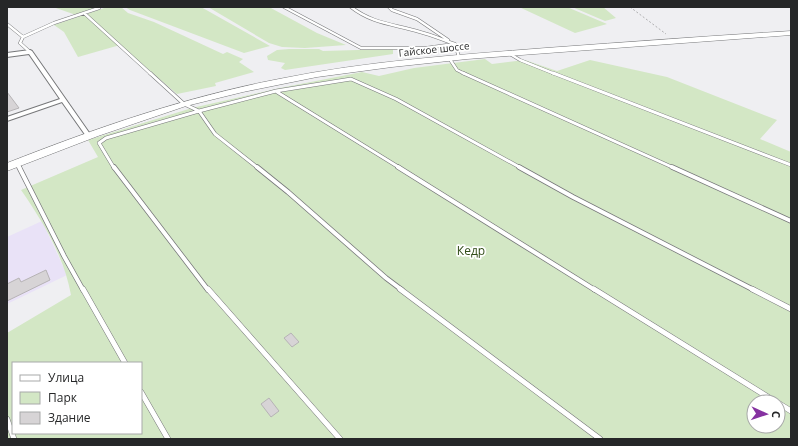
<svg xmlns="http://www.w3.org/2000/svg" width="798" height="446" font-family="'Open Sans',sans-serif">
<style>
.industrial{fill:#e9e2f7}
.green{fill:#d3e7c5;fill-rule:evenodd}
.building{fill:#d7d4d6;stroke:#b6b3b5}
.lines{fill:none;stroke-linecap:round;stroke-linejoin:round}
.service-far3-casing{stroke:#77787a;stroke-width:3.5}
.service-far2-casing{stroke:#77787a;stroke-width:4}
.service-far1-casing{stroke:#77787a;stroke-width:5.5}
.service-casing{stroke:#77787a;stroke-width:6}
.minor-casing{stroke:#77787a;stroke-width:2}
.primary-casing{stroke:#77787a;stroke-width:1}
.path{stroke:#afafb1;stroke-width:1;stroke-dasharray:2 2;stroke-linecap:butt}
.service-far3{stroke:#fff;stroke-width:2.5}
.service-far2{stroke:#fff;stroke-width:3}
.service-far1{stroke:#fff;stroke-width:4}
.service{stroke:#fff;stroke-width:5}
.minor{fill:#fff;fill-rule:evenodd}
.primary{fill:#fff;fill-rule:evenodd}
.labels{text-anchor:middle;stroke-width:3.5;stroke-linejoin:round;paint-order:stroke}
.far-street-label{font-size:10px;fill:#262728;stroke:#fff}
.park-label{font-size:12px;fill:#314c18;stroke:#fff}
</style>
<rect width="100%" height="100%" fill="#efeff2"/>
<path class="industrial" d="M42 221 67 275 7 304V237Z"/>
<path class="green" d="M53 7H97L76 15Z
M107 7H121L128 13 154 22 223 54 227 52 243 59 239 62 254 72 215 83 216 86 177 94 120 45 78 57 64 32 54 25Z
M125 7 153 8 201 7 270 46 244 53 130 10Z
M208 7H269L317 33 346 45 305 48 282 47 269 43Z
M519 7H567L607 24 575 33Z
M572 7H603L616 18 605 21Z
M289 49H319L323 51 393 49V54L285 70 281 68 285 63 268 60 267 56 277 50Z
M485 59 492 64 525 60 557 71 590 60 667 77 777 120 760 139 791 152V439H7V333L71 295C64 256 43 222 21 190L98 157 88 140 192 108 280 88 362 72 379 76 414 68ZM13 363H141V433H13ZM754 402H778V426H754Z"/>
<path class="building" d="M7 92 19 108 7 112Z
M46 270 50 280 7 301V284L19 278 21 282Z
M291 333 299 342 292 347 284 338Z
M269 398 279 411 271 417 261 404Z"/>
<g class="lines">
<defs>
<path id="service-far3" d="M284 7 361 48H426L455 44
M351 7C373 24 394 24 420 32 432 35 443 40 455 44L459 57
M389 7 392 10 417 19 448 40
M84 13 151 74
M7 24 23 37
M30 52 20 43 23 37 54 23 99 8
M510 54 520 60 555 74
M449 58 457 70 465 74"/>
<path id="service-far2" d="M150 73 184 104 199 111 276 91 351 79 396 99 521 168
M463 73 674 168
M553 73 791 165
M277 92 400 168
M17 163 20 168
M114 168 99 143 106 138 199 111 215 134 258 168"/>
<path id="service-far1" d="M19 167 64 256 83 290
M114 167 208 290
M257 167 288 192 386 278 402 290
M398 167 595 290
M519 167 573 197 754 290
M672 167 791 221"/>
<path id="service" d="M83 289 125 363
M208 289 340 439
M400 289 600 439
M594 289 776 402
M752 289 791 309
M141 392 168 439
M778 403 791 411
M7 419 14 439"/>
<path id="minor" d="M30 50 32 51 90 134V136H86L62 102 7 121V117L60 99 29 54 7 57V53Z"/>
<path id="primary" d="M791 31V35L467 59 392 67 317 77 243 92 186 106 98 136 7 171V163C96 128 185 97 279 79 367 61 457 55 546 48 628 42 709 36 791 31Z"/>
</defs>
<use href="#service-far3" class="service-far3-casing"/>
<use href="#service-far2" class="service-far2-casing"/>
<use href="#service-far1" class="service-far1-casing"/>
<use href="#service" class="service-casing"/>
<use href="#minor" class="minor-casing"/>
<use href="#primary" class="primary-casing"/>
<path class="path" d="M630 7 666 34"/>
<use href="#service-far3" class="service-far3"/>
<use href="#service-far2" class="service-far2"/>
<use href="#service-far1" class="service-far1"/>
<use href="#service" class="service"/>
<use href="#minor" class="minor"/>
<use href="#primary" class="primary"/>
</g>
<g class="labels">
<g class="far-street-label">
<text transform="translate(434 49) rotate(-6)" y="4">Гайское шоссе</text>
</g>
<g class="park-label">
<text x="471" y="255">Кедр</text>
</g>
</g>
<rect width="798" height="446" fill="none" stroke="#262728" stroke-width="16"/>
<rect x="12" y="362" width="130" height="72" fill="#ffffff" stroke="#a8a9a9"/>
<rect x="20" y="375" width="20" height="6" fill="#ffffff" stroke="#a8a9a9"/>
<text x="48" y="382" font-size="12" fill="#262728">Улица</text>
<rect x="20" y="392" width="20" height="12" fill="#d3e7c5" stroke="#a8a9a9"/>
<text x="48" y="402" font-size="12" fill="#262728">Парк</text>
<rect x="20" y="412" width="20" height="12" fill="#d7d4d6" stroke="#a8a9a9"/>
<text x="48" y="422" font-size="12" fill="#262728">Здание</text>
<g transform="translate(766 414) rotate(93)"><circle r="19" fill="#ffffff" stroke="#a8a9a9"/>
<path d="M0-3L7 15L0 10L-7 15Z" fill="#8632a1"/>
<text y="-6" font-size="11" font-weight="bold" text-anchor="middle" fill="#262728">С</text>
</g>
</svg>
